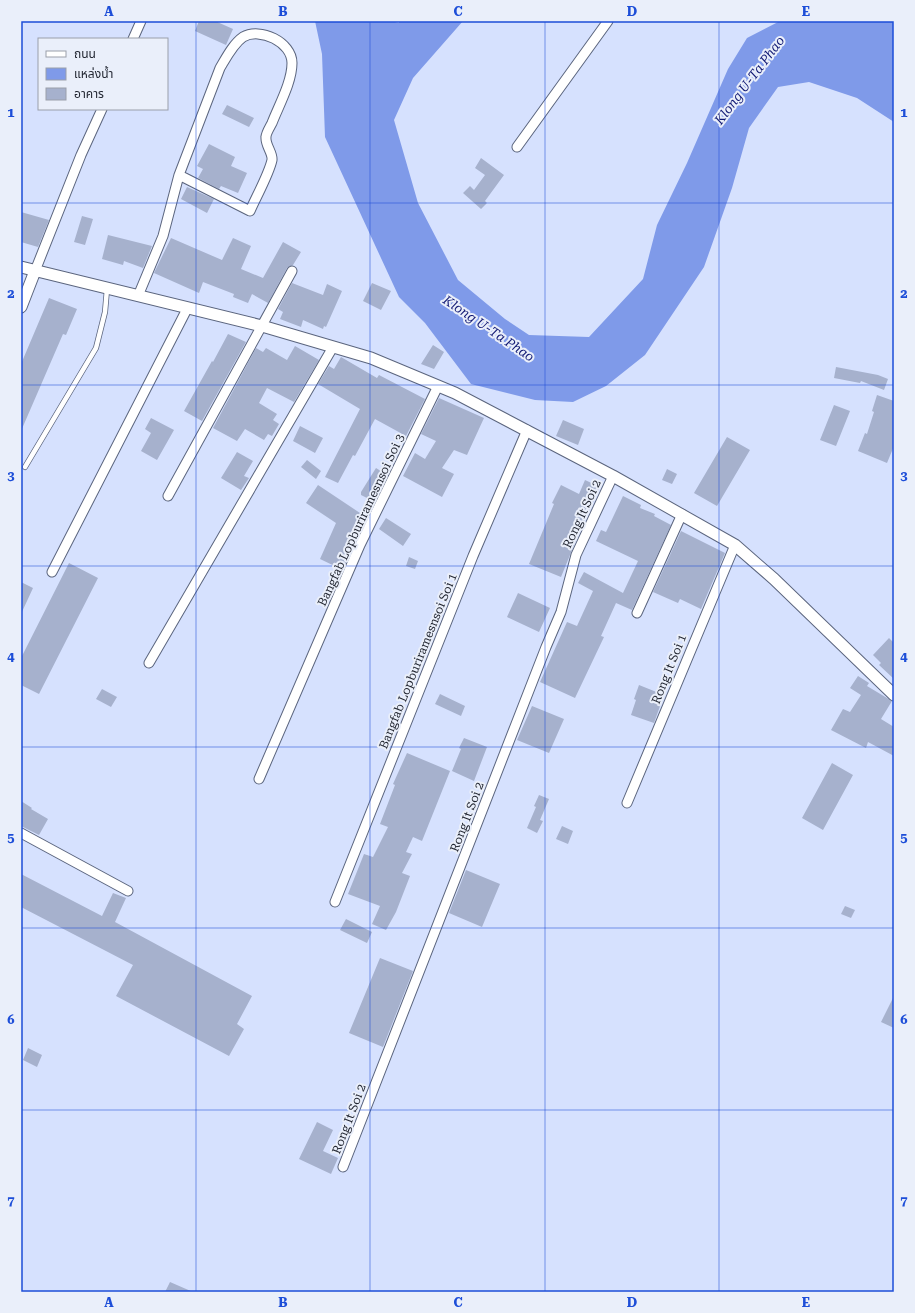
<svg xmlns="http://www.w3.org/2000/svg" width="915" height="1313" font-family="'Roboto Serif','Noto Sans Thai',serif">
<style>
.water{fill:#7f9ae9}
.building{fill:#a6b1cd}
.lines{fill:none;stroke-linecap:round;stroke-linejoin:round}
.service-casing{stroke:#5b657e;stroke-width:6}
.minor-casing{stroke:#5b657e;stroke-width:11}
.tertiary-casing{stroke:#5b657e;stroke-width:13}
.service{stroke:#fff;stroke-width:4.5}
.minor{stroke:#fff;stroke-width:9}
.tertiary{stroke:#fff;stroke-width:11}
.grid{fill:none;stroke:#1d4ed8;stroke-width:1;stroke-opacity:0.55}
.labels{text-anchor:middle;stroke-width:4;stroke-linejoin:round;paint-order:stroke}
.street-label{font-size:12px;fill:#222631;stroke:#eaeffa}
.water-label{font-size:13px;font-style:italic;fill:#111974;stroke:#eaeffa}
.neatline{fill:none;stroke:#1d4ed8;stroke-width:1.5}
.grid-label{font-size:13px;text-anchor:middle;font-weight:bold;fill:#1d4ed8}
</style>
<rect width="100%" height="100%" fill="#d6e1fe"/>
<path class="water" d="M315 21H391L399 23V21H463L413 78 394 120 418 203 458 280 505 319 529 335 589 337 643 279 657 225 687 163 728 69 747 38 780 21H894V122L857 98 809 82 778 87 749 128 732 188 704 267 645 355 606 386 573 402 535 400 471 384 425 323 399 297 325 137 322 54Z"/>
<path class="building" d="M199 21H215L233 29 226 45 195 31Z
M227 105 254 118 249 127 222 114Z
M209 144 235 157 231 166 247 173 238 193 221 186 219 189 198 178 203 169 197 166Z
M481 158 504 175 485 201 487 203 481 209 463 193 470 186 474 190 485 175 475 168Z
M187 187 214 199 207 213 181 199Z
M21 212 49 220 38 247 21 242Z
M82 216 93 219 85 245 74 242Z
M108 235 152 246 143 268 124 261 123 265 102 259Z
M171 238 222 260 233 238 251 246 241 269 263 278 283 242 301 252 293 265 287 268 268 303 252 294 248 303 233 297 234 294 203 282 199 293 154 273Z
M292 283 323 295 327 284 342 291 326 327 324 326 323 329 303 320 301 327 280 319 283 312 278 309Z
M372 283 391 291 381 310 363 301Z
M49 298 77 309 66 335 63 334 21 431V364Z
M228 334 246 342 202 421 184 411 212 361 213 362Z
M433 345 444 352 434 369 421 364Z
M295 346 319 360 294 402 267 388 259 403 277 414 273 420 279 424 272 436 268 434 264 440 245 429 237 441 213 428 256 348 263 352 266 348 287 360Z
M341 357 377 378 379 375 425 399 406 436 375 419 355 456 353 455 338 483 325 477 360 409 318 384 329 366 334 369Z
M836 367 878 375 888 379 884 390 861 381 860 383 834 378Z
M877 395 894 401V446L887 463 858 451 865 433 867 434 874 412 872 411Z
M439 398 484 418 467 455 454 450 442 468 454 474 442 497 403 476 415 453 425 459 436 441 421 434Z
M834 405 850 411 836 446 820 440Z
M151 418 174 430 157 460 141 451 151 433 145 429Z
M563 420 584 429 578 445 556 436Z
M300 426 323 438 315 453 293 441Z
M727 437 750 450 717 506 694 493Z
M237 452 253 461 244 476 249 478 241 490 221 478Z
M307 460 321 471 316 479 301 467Z
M376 468 387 475 374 499 372 497 371 500 361 495V492Z
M667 469 677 474 672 484 662 480Z
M585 480 600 487 579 533 561 577 529 564 554 504 552 503 561 485 579 494Z
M318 485 366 517 349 542 354 544 343 570 320 559 336 523 306 503Z
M623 496 641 505 640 508 655 514 654 516 671 525 632 610 616 603 601 636 604 637 575 698 540 682 567 622 577 626 593 591 578 583 584 572 623 593 638 561 596 541 601 530 606 532Z
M386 518 411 534 403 546 379 529Z
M681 531 725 553 701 609 680 599 678 603 653 592Z
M409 557 418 561 415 569 406 566Z
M69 563 98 578 39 694 21 685V658Z
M21 582 33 588 21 614Z
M518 593 550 608 539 632 507 617Z
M889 638 894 643V679L879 665 881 663 873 655Z
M858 676 869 683 867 686 892 701 881 719 894 727V756L868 742 866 748 831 730 843 709 850 712 861 695 850 688Z
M639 685 664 695 654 723 631 715 636 700 634 699Z
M102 689 117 697 111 707 96 699Z
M440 694 465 706 461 716 435 704Z
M532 706 564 719 549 753 517 740Z
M464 738 487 747 474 781 452 771 461 749 459 748Z
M407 753 450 771 422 841 413 837 406 852 412 854 402 873 410 876 396 912 386 930 372 924 380 906 348 894 364 854 373 857 388 827 380 824 395 785 393 784Z
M832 763 853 775 823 830 802 818Z
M539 795 549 799 540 820 543 821 537 833 527 828 536 807 534 806Z
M21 801 32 808 31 809 48 819 39 835 21 826Z
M562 826 573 831 568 844 556 839Z
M466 870 500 884 482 927 449 913Z
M21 874 102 916 113 893 126 898 115 922 252 996 237 1024 244 1029 229 1056 116 996 133 965 21 907Z
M845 906 855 910 851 918 841 914Z
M346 919 372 932 367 943 340 930Z
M380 958 413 971 383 1047 349 1033Z
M894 996V1028L881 1022Z
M28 1048 42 1055 37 1067 23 1060Z
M317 1122 333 1130 323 1151 338 1158 331 1174 299 1159Z
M170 1282 193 1292H165Z"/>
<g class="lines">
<defs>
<path id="service" d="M25 467 96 348 105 312 107 289"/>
<path id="minor" d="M133 39 141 21
M517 147 608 21
M35 271 81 155 102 109
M138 296 163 236 179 175 220 68C226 58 233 44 243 37 260 27 292 42 292 63 292 82 279 105 272 123 270 127 266 133 266 137 265 145 273 153 272 160 269 174 256 197 250 211L179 175
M168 496 292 271
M52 572 187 309
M637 613 682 514
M149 663 333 347
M259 779 360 545 438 386
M627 803 735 545
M21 833 128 891
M335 902 473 556 527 430
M343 1167 546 647 561 612 576 555 613 476"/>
<path id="tertiary" d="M21 267 262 326 371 358 455 393 613 476 735 545 774 579 894 695
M21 307 35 271"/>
</defs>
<use href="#service" class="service-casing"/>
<use href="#minor" class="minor-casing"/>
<use href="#tertiary" class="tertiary-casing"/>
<use href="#service" class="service"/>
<use href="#minor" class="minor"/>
<use href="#tertiary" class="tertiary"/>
</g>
<path class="grid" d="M196 21V1292M370 21V1292M545 21V1292M719 21V1292M21 203H894M21 385H894M21 566H894M21 747H894M21 928H894M21 1110H894"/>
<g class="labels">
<g class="street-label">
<text transform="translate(582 514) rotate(-65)" y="4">Rong It Soi 2</text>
<text transform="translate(361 520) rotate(-65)" y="4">Bangfab Lopburiramesnsoi Soi 3</text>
<text transform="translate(418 661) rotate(-68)" y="4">Bangfab Lopburiramesnsoi Soi 1</text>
<text transform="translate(669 669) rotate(-68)" y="4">Rong It Soi 1</text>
<text transform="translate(467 817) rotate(-69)" y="4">Rong It Soi 2</text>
<text transform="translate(349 1119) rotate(-69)" y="4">Rong It Soi 2</text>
</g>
<g class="water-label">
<text transform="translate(749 80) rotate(-53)" y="5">Klong U-Ta Phao</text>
<text transform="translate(489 328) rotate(34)" y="5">Klong U-Ta Phao</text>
</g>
</g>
<rect width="915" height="1313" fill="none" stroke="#eaeffa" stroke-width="44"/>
<rect x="38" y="38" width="130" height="72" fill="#eaeffa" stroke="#9a9faa"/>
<rect x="46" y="51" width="20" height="6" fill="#ffffff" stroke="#9a9faa"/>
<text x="74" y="58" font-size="12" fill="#222631">ถนน</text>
<rect x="46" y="68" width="20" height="12" fill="#7f9ae9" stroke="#9a9faa"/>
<text x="74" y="78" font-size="12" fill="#222631">แหล่งน้ำ</text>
<rect x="46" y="88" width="20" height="12" fill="#a6b1cd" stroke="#9a9faa"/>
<text x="74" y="98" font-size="12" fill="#222631">อาคาร</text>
<rect x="22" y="22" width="871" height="1269" class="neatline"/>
<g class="grid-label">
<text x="109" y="16">A</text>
<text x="283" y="16">B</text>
<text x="458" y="16">C</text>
<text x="632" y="16">D</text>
<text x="806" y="16">E</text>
<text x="11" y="117">1</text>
<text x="904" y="117">1</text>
<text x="11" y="298">2</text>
<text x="904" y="298">2</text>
<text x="11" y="480">3</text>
<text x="904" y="480">3</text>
<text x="11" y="661">4</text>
<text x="904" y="661">4</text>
<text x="11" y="842">5</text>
<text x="904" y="842">5</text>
<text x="11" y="1024">6</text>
<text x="904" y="1024">6</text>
<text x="11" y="1205">7</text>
<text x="904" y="1205">7</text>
<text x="109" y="1307">A</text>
<text x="283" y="1307">B</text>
<text x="458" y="1307">C</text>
<text x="632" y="1307">D</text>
<text x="806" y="1307">E</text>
</g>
</svg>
